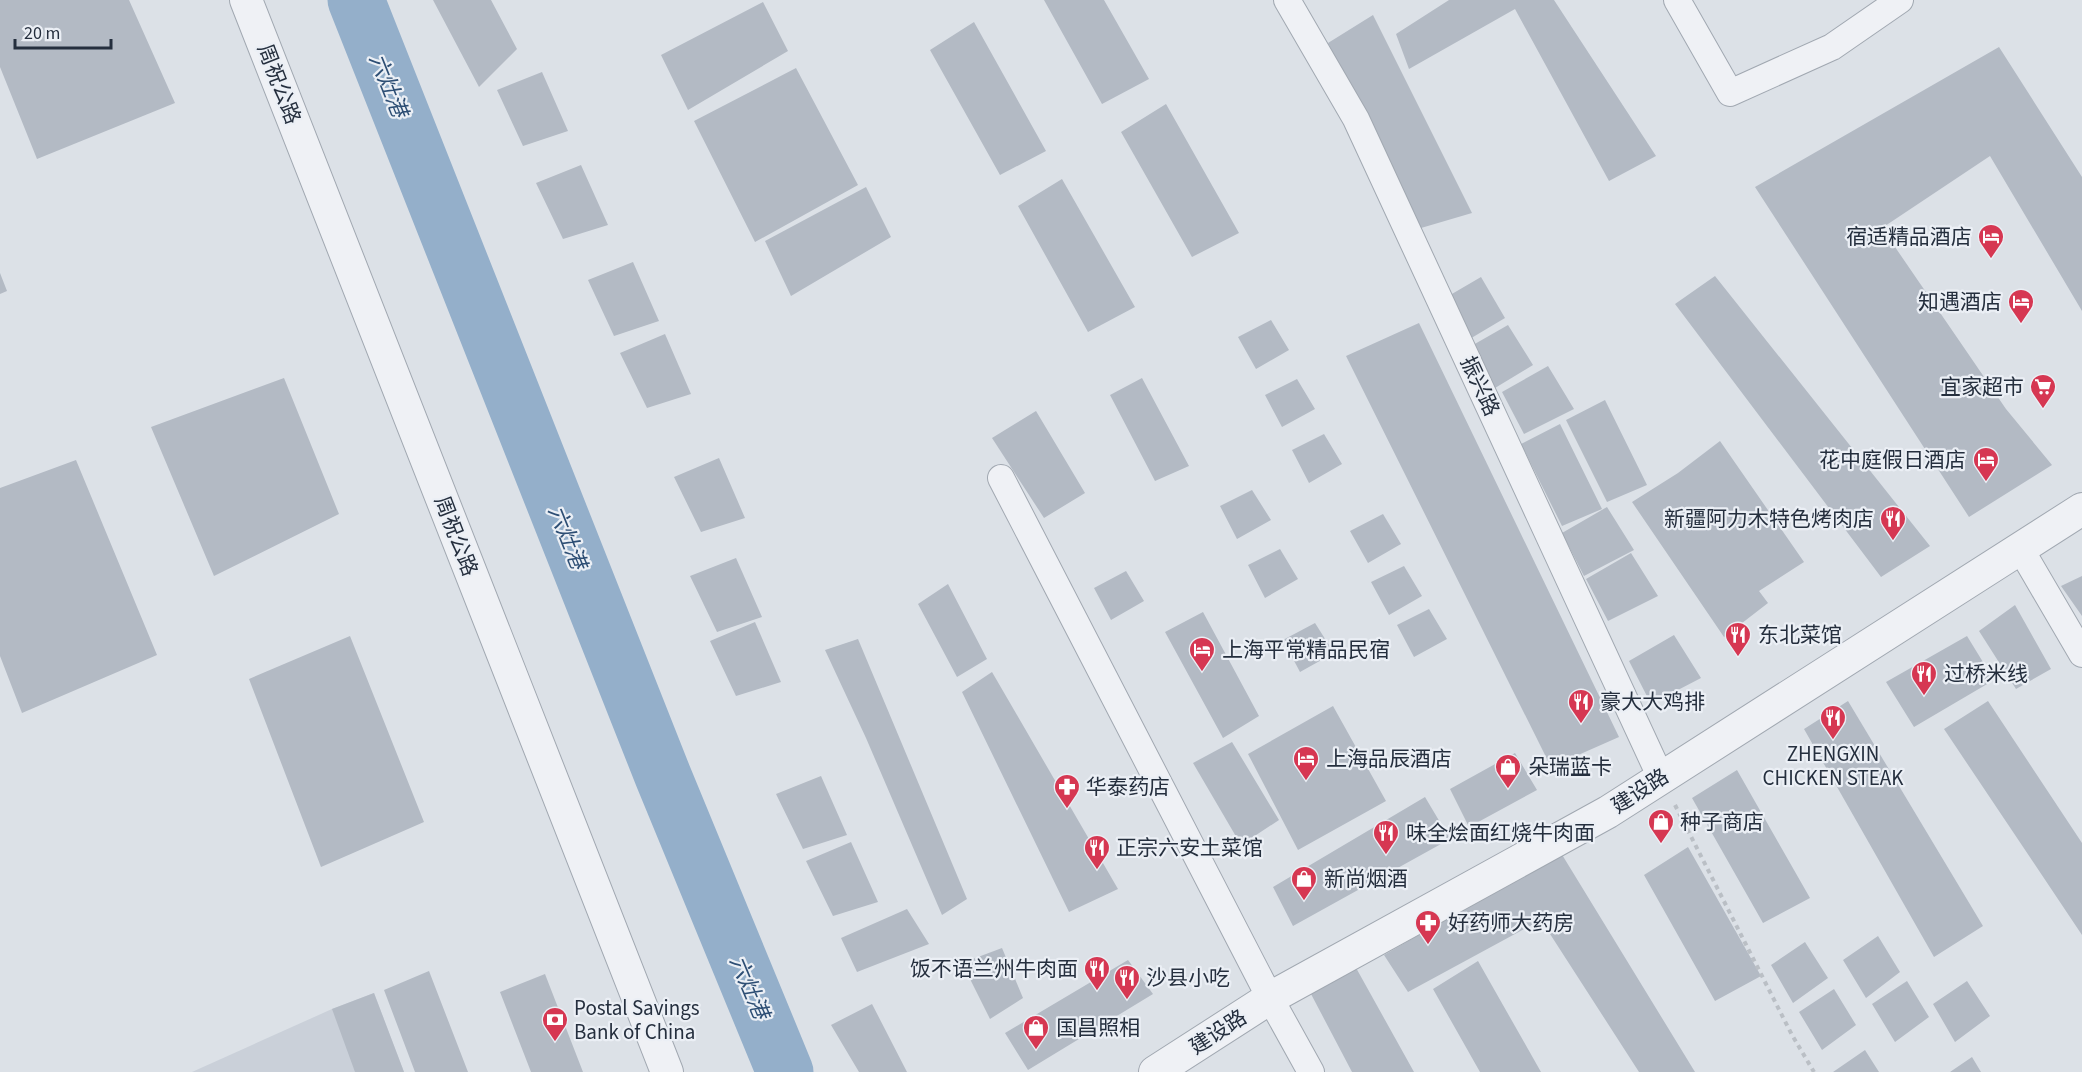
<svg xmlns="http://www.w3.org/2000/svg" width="2082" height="1072" font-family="'Source Sans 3','Noto Sans SC',sans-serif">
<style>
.built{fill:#cad0d9}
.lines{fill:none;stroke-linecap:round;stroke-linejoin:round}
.river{stroke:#94afca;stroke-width:57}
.building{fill:#b3bac4}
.minor-casing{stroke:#a1a8b1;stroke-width:28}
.tertiary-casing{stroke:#a1a8b1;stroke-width:34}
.path{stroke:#babfc5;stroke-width:4;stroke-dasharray:4.5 4.5;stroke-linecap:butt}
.minor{stroke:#eff1f5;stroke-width:26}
.tertiary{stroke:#eff1f5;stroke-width:32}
.labels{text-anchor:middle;stroke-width:4.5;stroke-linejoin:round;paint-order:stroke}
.street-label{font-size:21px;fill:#252f3e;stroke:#ebeff5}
.poi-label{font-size:21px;fill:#252f3e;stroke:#ebeff5;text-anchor:start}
.water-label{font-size:22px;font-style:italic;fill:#2d4e74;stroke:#ebeff5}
</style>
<rect width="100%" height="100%" fill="#dce1e7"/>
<path class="built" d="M374 993 404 1072H192L332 1009Z"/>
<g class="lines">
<path class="river" d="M356 0 663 776 785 1072"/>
</g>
<path class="building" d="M0 0H129L175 103 37 159 0 67Z
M433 0H491L517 49 479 87Z
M1044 0H1104L1149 79 1102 104Z
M1449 0H1554L1656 156 1609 181 1515 9 1409 69 1396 34Z
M763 2 788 51 688 110 661 55Z
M1373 15 1472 213 1421 228 1328 43Z
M974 22 1046 151 1000 175 930 50Z
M1999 47 2082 177V311L1990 156 1882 228 2006 409 2052 465 1969 517 1755 187Z
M796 68 858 185 755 242 694 121Z
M542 72 568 131 523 146 497 90Z
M1166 104 1239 233 1192 257 1121 132Z
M581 165 608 225 563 239 536 183Z
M1062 179 1135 307 1088 332 1018 206Z
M866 187 891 237 791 296 765 241Z
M633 262 659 321 614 336 588 280Z
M0 273 7 291 0 294Z
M1715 276 1930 546 1881 577 1675 304Z
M1481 277 1505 318 1468 340 1445 298Z
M1271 320 1289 350 1256 369 1238 337Z
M1419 323 1619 737 1551 767 1346 356Z
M1508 325 1533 365 1495 388 1473 345Z
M665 334 691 394 647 408 620 353Z
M1548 366 1574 409 1524 434 1502 392Z
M284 378 339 514 214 576 151 427Z
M1142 378 1189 466 1155 481 1110 395Z
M1297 379 1315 409 1282 427 1265 395Z
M1605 400 1647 485 1607 502 1566 420Z
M1036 411 1085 493 1044 518 992 438Z
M1560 424 1602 509 1562 526 1521 444Z
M1324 434 1342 464 1309 483 1292 450Z
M1720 441 1804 562 1759 591 1768 603 1724 637 1632 502 1678 473Z
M719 458 745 518 701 532 674 477Z
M76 460 157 655 22 713 0 656V488Z
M1252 490 1271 520 1237 539 1220 506Z
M1607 507 1634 550 1584 576 1562 533Z
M1383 514 1401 544 1368 563 1350 531Z
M1280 549 1298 579 1265 598 1248 565Z
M1631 553 1658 596 1608 621 1586 579Z
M736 558 762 617 717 632 690 576Z
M1404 566 1422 596 1389 615 1371 582Z
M1126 571 1144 601 1111 620 1094 588Z
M2082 576V616L2061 586Z
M948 584 987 659 957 677 918 604Z
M2015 605 2051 669 2016 689 1979 631Z
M1429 609 1447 639 1414 657 1397 625Z
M1203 612 1259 716 1223 738 1165 632Z
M755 622 781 682 736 696 710 641Z
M1315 623 1334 653 1300 672 1283 640Z
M1674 635 1701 678 1651 704 1629 661Z
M350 636 424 822 321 867 249 679Z
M1967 636 1994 680 1914 727 1886 682Z
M858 639 967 899 942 915 866 738 825 650Z
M992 672 1118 889 1069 912 962 692Z
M1848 701 1983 926 1934 957 1804 729Z
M1988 701 2082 843V935L1944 729Z
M1333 706 1386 801 1298 850 1248 754Z
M1232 742 1279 820 1241 845 1193 763Z
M1515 753 1537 790 1469 827 1450 789Z
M1737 770 1810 898 1763 923 1692 798Z
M821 776 847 835 803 849 776 794Z
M1425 797 1450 839 1293 926 1273 887Z
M851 842 878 902 833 916 806 861Z
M1688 847 1761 976 1715 1001 1644 875Z
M1561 853 1695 1072H1639L1541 920 1408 992 1384 955Z
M907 909 929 944 857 972 841 938Z
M1878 936 1900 972 1866 998 1843 960Z
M1805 942 1828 978 1793 1003 1771 965Z
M1002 948 1023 998 990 1019 962 963Z
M1128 960 1153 994 1028 1070 1005 1033Z
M1478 961 1541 1072H1480L1433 989Z
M1355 966 1414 1072H1352L1311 994Z
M429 971 468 1072H415L384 990Z
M545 974 583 1072H531L500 992Z
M1907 981 1929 1017 1895 1042 1872 1004Z
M1967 981 1990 1016 1955 1042 1933 1004Z
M1834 989 1856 1025 1822 1050 1799 1012Z
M374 993 404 1072H355L332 1009Z
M872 1004 907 1072H859L831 1025Z
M1865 1050 1879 1072H1833Z
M1972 1057 1981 1072H1950Z"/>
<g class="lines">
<defs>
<path id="minor" d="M1287 0 1356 119 1661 778
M1677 0 1730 93 1832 47 1900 0
M1001 478 1270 998 1311 1072
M2020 548 2082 654"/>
<path id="tertiary" d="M246 0 667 1072
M1155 1072 1270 998 1608 812 2082 509"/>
</defs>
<use href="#minor" class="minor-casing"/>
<use href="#tertiary" class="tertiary-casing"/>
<path class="path" d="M1675 805 1792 1035 1814 1072"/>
<use href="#minor" class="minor"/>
<use href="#tertiary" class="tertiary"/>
</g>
<defs>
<symbol id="hotel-pin" viewBox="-11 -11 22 30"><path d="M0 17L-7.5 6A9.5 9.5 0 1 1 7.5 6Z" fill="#d63752" stroke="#ebeff5"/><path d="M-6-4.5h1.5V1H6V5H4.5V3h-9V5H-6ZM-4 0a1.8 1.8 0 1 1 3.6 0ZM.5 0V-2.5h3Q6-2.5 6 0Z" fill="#fff"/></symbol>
<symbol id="supermarket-pin" viewBox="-11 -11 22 30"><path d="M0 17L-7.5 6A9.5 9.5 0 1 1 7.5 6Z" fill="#d63752" stroke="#ebeff5"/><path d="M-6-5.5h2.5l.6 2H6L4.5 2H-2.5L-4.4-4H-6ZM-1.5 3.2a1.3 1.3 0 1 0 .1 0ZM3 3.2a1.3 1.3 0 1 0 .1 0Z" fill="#fff"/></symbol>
<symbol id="restaurant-pin" viewBox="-11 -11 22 30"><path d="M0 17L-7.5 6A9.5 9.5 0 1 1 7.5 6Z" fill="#d63752" stroke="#ebeff5"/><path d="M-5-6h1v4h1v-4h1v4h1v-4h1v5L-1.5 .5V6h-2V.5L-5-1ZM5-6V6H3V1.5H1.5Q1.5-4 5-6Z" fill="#fff"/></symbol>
<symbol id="shop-pin" viewBox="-11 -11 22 30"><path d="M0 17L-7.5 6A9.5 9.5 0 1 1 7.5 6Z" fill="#d63752" stroke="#ebeff5"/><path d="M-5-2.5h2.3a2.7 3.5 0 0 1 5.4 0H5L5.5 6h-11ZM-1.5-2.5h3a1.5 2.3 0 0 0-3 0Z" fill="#fff"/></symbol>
<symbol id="pharmacy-pin" viewBox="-11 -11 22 30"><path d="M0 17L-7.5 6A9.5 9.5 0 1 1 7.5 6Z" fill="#d63752" stroke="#ebeff5"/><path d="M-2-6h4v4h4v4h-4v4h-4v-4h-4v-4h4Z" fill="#fff"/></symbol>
<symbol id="bank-pin" viewBox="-11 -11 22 30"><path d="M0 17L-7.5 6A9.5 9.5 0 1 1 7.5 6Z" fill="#d63752" stroke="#ebeff5"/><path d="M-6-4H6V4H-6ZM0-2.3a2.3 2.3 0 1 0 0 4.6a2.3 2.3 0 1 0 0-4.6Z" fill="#fff"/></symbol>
</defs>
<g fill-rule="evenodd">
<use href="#hotel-pin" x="1976" y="222" width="30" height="40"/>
<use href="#hotel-pin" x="2006" y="287" width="30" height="40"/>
<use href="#supermarket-pin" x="2028" y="372" width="30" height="40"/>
<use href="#hotel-pin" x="1971" y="445" width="30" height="40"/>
<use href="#restaurant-pin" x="1878" y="504" width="30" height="40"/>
<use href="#restaurant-pin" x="1723" y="620" width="30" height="40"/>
<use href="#hotel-pin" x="1187" y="635" width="30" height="40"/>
<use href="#restaurant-pin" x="1909" y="659" width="30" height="40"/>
<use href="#restaurant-pin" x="1566" y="687" width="30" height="40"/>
<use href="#restaurant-pin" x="1818" y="703" width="30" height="40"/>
<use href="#hotel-pin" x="1291" y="744" width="30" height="40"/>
<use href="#shop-pin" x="1493" y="752" width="30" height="40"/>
<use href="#pharmacy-pin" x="1052" y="772" width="30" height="40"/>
<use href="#shop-pin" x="1646" y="807" width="30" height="40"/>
<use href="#restaurant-pin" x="1371" y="818" width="30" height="40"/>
<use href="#restaurant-pin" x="1082" y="833" width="30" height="40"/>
<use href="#shop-pin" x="1289" y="864" width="30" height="40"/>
<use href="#pharmacy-pin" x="1413" y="908" width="30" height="40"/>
<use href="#restaurant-pin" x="1082" y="954" width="30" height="40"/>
<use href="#restaurant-pin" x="1112" y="963" width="30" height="40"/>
<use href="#bank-pin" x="540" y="1005" width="30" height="40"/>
<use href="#shop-pin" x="1021" y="1013" width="30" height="40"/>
</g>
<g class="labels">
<g class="street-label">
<text transform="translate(279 84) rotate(69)" y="7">周祝公路</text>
<text transform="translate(1480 386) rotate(65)" y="7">振兴路</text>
<text transform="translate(456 536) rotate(69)" y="7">周祝公路</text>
<text transform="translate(1640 791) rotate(-33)" y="7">建设路</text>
<text transform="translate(1218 1032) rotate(-33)" y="7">建设路</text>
</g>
<g class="poi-label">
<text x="1972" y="244" text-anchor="end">宿适精品酒店</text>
<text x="2002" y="309" text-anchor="end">知遇酒店</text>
<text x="2024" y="394" text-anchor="end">宜家超市</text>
<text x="1966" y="467" text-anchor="end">花中庭假日酒店</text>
<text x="1874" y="526" text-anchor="end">新疆阿力木特色烤肉店</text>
<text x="1758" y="642">东北菜馆</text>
<text x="1222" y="657">上海平常精品民宿</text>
<text x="1944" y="681">过桥米线</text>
<text x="1600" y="709">豪大大鸡排</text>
<text x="1833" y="761" text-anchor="middle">ZHENGXIN<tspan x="1833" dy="24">CHICKEN STEAK</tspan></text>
<text x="1326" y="766">上海品辰酒店</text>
<text x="1528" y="774">朵瑞蓝卡</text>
<text x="1086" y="794">华泰药店</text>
<text x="1680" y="829">种子商店</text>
<text x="1406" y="840">味全烩面红烧牛肉面</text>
<text x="1116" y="855">正宗六安土菜馆</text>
<text x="1324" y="886">新尚烟酒</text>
<text x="1448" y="930">好药师大药房</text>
<text x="1078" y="976" text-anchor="end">饭不语兰州牛肉面</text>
<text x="1146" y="985">沙县小吃</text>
<text x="574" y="1015">Postal Savings<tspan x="574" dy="24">Bank of China</tspan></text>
<text x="1056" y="1035">国昌照相</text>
</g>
<g class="water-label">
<text transform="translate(389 85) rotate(68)" y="8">六灶港</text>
<text transform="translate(568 537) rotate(68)" y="8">六灶港</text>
<text transform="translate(750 987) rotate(67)" y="8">六灶港</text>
</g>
</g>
<path d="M15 39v9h96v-9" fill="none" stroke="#252f3e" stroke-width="3"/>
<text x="24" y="39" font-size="18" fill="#252f3e" stroke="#ebeff5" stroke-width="4.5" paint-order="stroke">20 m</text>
</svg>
